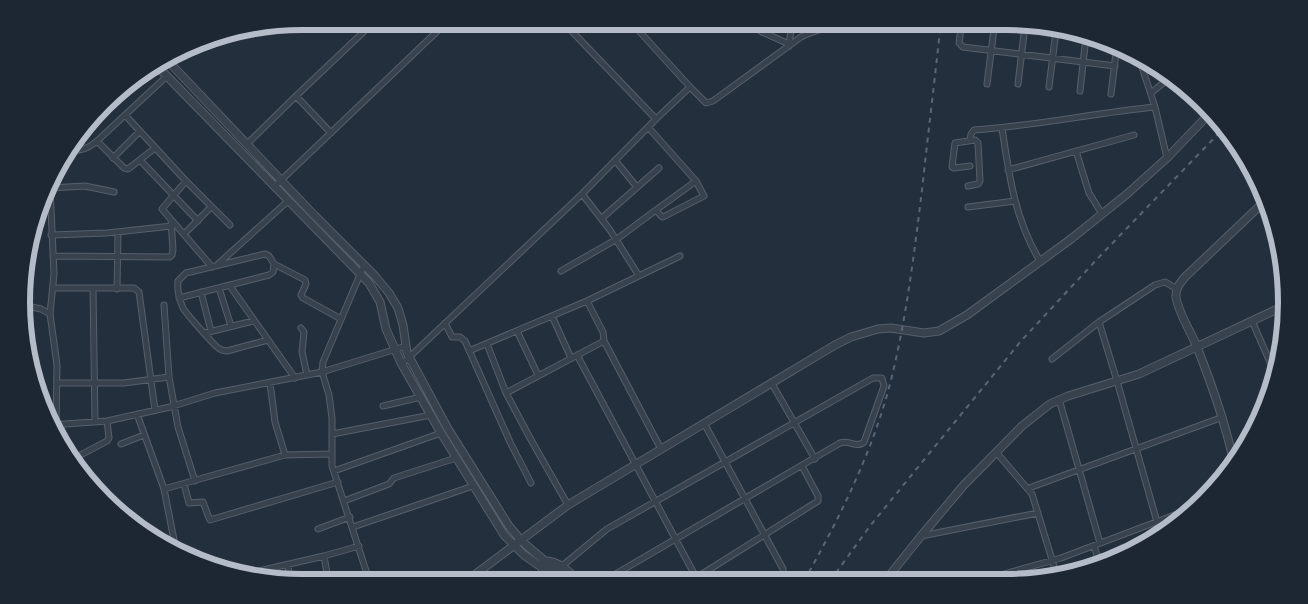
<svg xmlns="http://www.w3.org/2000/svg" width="1308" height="604" font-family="'Fira Sans Condensed',sans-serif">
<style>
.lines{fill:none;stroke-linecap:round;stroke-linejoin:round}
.minor-casing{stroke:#565f6c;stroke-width:7}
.tertiary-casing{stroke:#565f6c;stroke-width:9}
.minor{stroke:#38414e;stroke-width:5}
.tertiary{stroke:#38414e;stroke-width:7}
.rail{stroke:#5a6575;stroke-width:2;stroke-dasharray:5 5;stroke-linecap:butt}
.rim{fill:none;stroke:#b4bcc9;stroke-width:6}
</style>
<rect width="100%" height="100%" fill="#242f3e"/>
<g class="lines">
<defs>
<path id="minor" d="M562 21 656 119
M630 21 690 87 706 103 713 101 801 37C821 27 842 25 864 21
M745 21 762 32 789 44
M962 21 959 43 963 47 1115 66
M789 46 792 21
M1140 61 1155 107 1167 158
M987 84 995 21
M1018 84 1025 25
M1049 87 1056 31
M1080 91 1086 37
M1151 93 1168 79
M1111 94 1117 45
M296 96 331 133
M125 115 186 181 230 225
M1002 128C1009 175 1015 220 1040 261
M970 140 971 134 974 130C1035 126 1094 113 1155 107
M247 144 296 96 375 21
M155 148 128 169 124 168 97 141 167 76
M69 150C80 151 88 149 97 141
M1076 151 1089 193 1102 214
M113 158 140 131
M140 160 198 221
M615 160 636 186
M1008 170 1134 135
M186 181 162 209 212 267
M50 186 54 274 50 314 57 365 56 425
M968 186 978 184 980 181 978 143 975 140 955 143 952 167 954 168 970 166
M274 187 448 21
M49 188 85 186 114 192
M582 194 610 230 639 276
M968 207 1015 201
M656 210 696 181
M602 218 659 168
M184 234 211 207
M51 235 107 233 172 226
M53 256 170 257 172 255 173 250 171 220
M218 264 288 201
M364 265 323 362 322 372 329 395 332 418V466L370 583
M561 271 617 239 656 210 661 216 663 217 704 196 696 181 648 127
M230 286 295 378
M53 288H134L139 292 155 410
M93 288 95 422
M219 288 231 326
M117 289 118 232
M201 292 211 331
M179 298 269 275 273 272 274 264
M587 301 603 332 604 341
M164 305 169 377 178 427 195 481
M27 306 41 309 50 314
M552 316 571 358
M1252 321 1273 369
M1099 322 1117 381 1157 522
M445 323 452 337H460L465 341 510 442 531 483
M301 328 304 332 302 352 307 375
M517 331 538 375
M205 333 253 321
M268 340 227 351C224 350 222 351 220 349 216 348 185 312 183 308 179 299 177 291 178 281L186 273 265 254 269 256 274 264 305 280 306 284 301 295 303 298 341 319
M487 344 506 393
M469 351 587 301 680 256
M577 355 698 581
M1052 359 1099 322 1155 285 1165 282 1177 289
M402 364 582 194 656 119 690 87
M771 382 815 459
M57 383H124L169 377
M270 383 275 422 285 455
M1059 399 1100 543
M383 406 421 397
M137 414 164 489 176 550
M704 423 783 569V573L771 581
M52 425 107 421 170 407 215 393 322 372 406 346
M60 425 70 456
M332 434 431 415
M121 444 144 435
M996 452 1032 494 1057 576
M73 459 107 441 109 438 107 421
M334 471 441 433
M85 474 96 480 105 499
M184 484 189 503 203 502 209 518 210 520 338 482
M1029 488 1223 417
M164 489 285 455 332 454
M344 501 389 484 394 478 456 458
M108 503 114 502 118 504 120 515
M568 505 530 438 506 393 604 341 661 449
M353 527 473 486
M318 529 350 517
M921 536 1038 513
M1094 546 1100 565
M324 556 328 579 330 581 367 575
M288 565 290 580
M562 566 607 529 873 378H882L884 386 864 442C856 449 849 439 840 443L602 582
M1025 569 1027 580
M250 573 324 556 359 546
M691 581 818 501V496L802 466
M979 581 1061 558 1193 508"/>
<path id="tertiary" d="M168 61 315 216 375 276 389 293 398 308 403 325 407 353 448 429 509 526C528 551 549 562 571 582
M158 67 369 283 380 302 386 329 401 363 441 433 504 535 524 555 563 582
M1234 464C1226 424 1212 385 1197 347 1191 332 1178 312 1176 297 1175 289 1180 283 1185 277L1266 200
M885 581 921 536 964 485 1022 426 1050 404 1068 396 1139 374 1286 305
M465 582 568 505 835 345 851 337 878 329 891 328 924 333 939 331 967 315 1071 239 1127 194 1167 158 1210 113
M552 582 544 574 541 566 543 561C559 560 569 572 580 582"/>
</defs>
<use href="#minor" class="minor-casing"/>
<use href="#tertiary" class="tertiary-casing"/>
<use href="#minor" class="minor"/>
<use href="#tertiary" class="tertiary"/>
<path class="rail" d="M804 581C839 519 872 453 890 384 906 321 914 255 922 190 928 134 935 78 941 21
M830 581 870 526 1021 341 1100 256 1222 130"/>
</g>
<path d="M0 0H1308V604H0ZM302 30H1006A272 272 0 0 1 1278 302V302A272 272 0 0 1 1006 574H302A272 272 0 0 1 30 302V302A272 272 0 0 1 302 30Z" fill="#1d2633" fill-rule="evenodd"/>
<path class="rim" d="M302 30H1006A272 272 0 0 1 1278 302V302A272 272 0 0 1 1006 574H302A272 272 0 0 1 30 302V302A272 272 0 0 1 302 30Z"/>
</svg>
